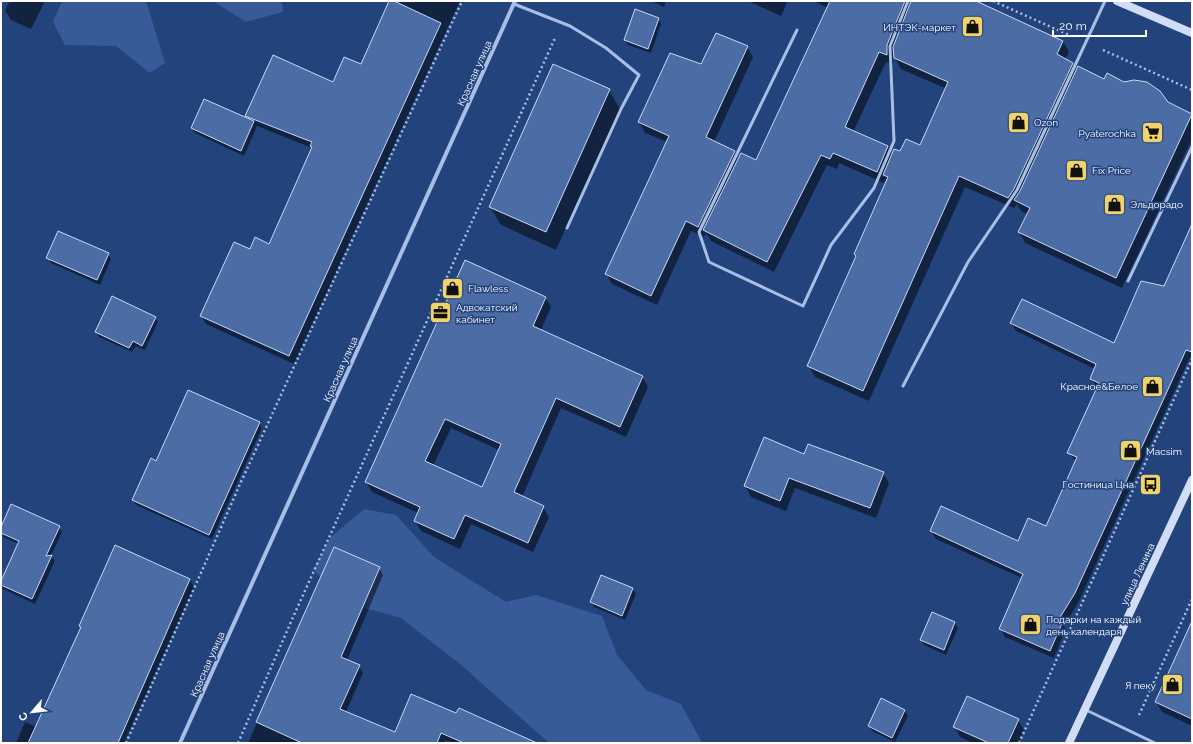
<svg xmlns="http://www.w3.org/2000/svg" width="1193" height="744" font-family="Raleway,sans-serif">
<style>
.green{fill:#375b99}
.shadow{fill:#0007;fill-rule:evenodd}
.building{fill:#4b6ca5;stroke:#cad9f4;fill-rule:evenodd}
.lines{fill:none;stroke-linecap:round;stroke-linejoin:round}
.path{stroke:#a7bee5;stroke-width:2.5;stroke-dasharray:2 3;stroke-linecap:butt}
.lane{stroke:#a7bee5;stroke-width:3}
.street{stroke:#a7bee5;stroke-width:4}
.secondary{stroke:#d0ddf5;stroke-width:8}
.labels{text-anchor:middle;stroke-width:3;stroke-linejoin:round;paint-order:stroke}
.poi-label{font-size:10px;fill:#fff;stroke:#23437c;text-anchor:start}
.street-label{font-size:10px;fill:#fff;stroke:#23437c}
</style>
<rect width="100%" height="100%" fill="#23437c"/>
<path class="green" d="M62 1H146L165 63 150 73 116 46 65 45 53 22Z
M213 1H282L283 12 246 22Z
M364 509 396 515 434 557 506 602 536 595 602 616 617 655 646 690 681 704 702 743H549L460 664 401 618 357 606 313 570 331 537Z"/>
<path class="shadow" d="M10 1H45L31 29 11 20 5 10Z
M386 1H460L294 364 206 324 201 316 250 250 270 245 312 148 257 126 244 156 195 133 192 128 204 100 249 120 246 116 333 84 361 65 389 2Z
M651 1H666L664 7Z
M748 1H788L781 16Z
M813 1H974L1063 41 1069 52 1065 60 1072 63 1077 71 1167 103 1192 115V139L1122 288 1025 243 1019 232 1028 214 1021 211 1017 204 1014 208 965 187 869 401 815 377 809 366 857 257 855 254 888 181 886 178 884 183 839 163 837 169 827 165 774 272 711 241 706 233 704 237 691 231 657 305 612 284 606 274 667 142 645 133 639 122 702 65 747 47 753 57 714 142 734 151 739 159 756 162 828 8ZM893 55 901 69 947 89 921 147 892 155 888 147 853 132 886 62 893 65Z
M659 19 661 24 651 53 628 45 625 40Z
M609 90 620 109 556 250 501 225 490 207Z
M1192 237V358L1190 357 1079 601 1064 626 1066 629 1054 658 1005 637 1001 629 1022 578 936 539 931 531 1018 542 1046 527 1076 462 1069 453 1098 388 1091 379 1095 369 1016 331 1011 323 1114 344 1164 288Z
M108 254 111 259 100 285 51 263 48 258Z
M545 297 551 307 541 330 642 376 648 387 626 437 561 408 522 497 543 507 549 517 533 552 471 524 460 549 421 531 415 521 418 513 372 492 366 482ZM451 428 499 450 482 488 433 466Z
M155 317 158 322 145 350 136 346 132 352 99 337 96 332Z
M259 423 262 428 212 539 136 505 133 500 157 462Z
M805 455 883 473 889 483 876 518 795 488 786 511 751 497 745 486Z
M59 527 62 532 51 556 55 561 35 604 3 589 1 583 19 544 3 537 1 529Z
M335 548 379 568 383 575 347 660 359 666 363 673 346 712 393 739 411 696 506 743H453L445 740 444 743H248Z
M190 580 194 587 124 743H16L25 722 37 727 81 629 80 626Z
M633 589 636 594 625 620 594 607 591 602Z
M932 614 955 623 958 628 946 655 924 645 921 640Z
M1192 623V726L1162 712 1156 702Z
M881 700 905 711 908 716 895 742 872 731 869 726Z
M1018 720 1024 730 1018 743H973L960 737 954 726Z"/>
<path class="building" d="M389 1H394L441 23 289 356 200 316 234 242 250 249 255 237 269 244 312 147 310 146 312 142 245 116 273 55 333 82 344 57 361 64Z
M830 1H905L887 45V55L879 52 845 127 888 146 877 172 833 153 830 159 821 155 767 262 703 230 741 153 756 160Z
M911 1H976L1063 41 1057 54 1073 63 1014 189 1008 198 959 176 863 391 807 366 856 256 854 254 888 177 883 175 894 149 900 151 906 139 920 145 948 82 894 58 893 47Z
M635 9 659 18 648 49 624 40Z
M716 33 748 46 706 137 735 151 698 227 686 221 651 296 605 274 669 136 638 122 670 53 701 64Z
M553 64 610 89 546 232 489 207Z
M1078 66 1104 79 1107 73 1124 82 1134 80 1147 82 1160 91 1168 102 1192 114 1116 278 1018 232 1030 208 1014 200 1020 191Z
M204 99 254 121 241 151 191 128Z
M1192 224V352L1186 350 1075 593 1059 619 1063 621 1050 651 999 629 1023 574 930 531 941 506 1018 541 1028 518 1046 526 1077 457 1067 453 1099 383 1090 379 1096 364 1010 323 1022 299 1114 343 1141 281 1164 286Z
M58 231 109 253 97 280 46 258Z
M465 260 546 297 533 326 643 376 620 427 556 398 514 492 544 506 528 543 465 515 454 539 414 521 420 507 365 482ZM445 419 501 444 482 487 425 461Z
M112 296 156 317 142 346 133 341 129 348 95 332Z
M188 390 260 422 209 535 132 500 151 458 156 461Z
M764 437 804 454 808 444 884 472 870 508 789 478 780 501 744 486Z
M11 504 60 526 46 556 52 555 32 599 1 585V581L19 541 1 533V527Z
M115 545 190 579 171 622 118 743H28L81 627 79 626Z
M334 547 380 567 341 657 360 665 340 709 395 732 411 694 456 713 459 708 537 743H464L441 733 437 743H302L256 722Z
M601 575 633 588 622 616 590 602Z
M932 612 955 622 944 650 920 640Z
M1192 621V719L1155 702Z
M967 696 1019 719 1008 743H989L953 727Z
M881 698 905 710 892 738 868 726Z"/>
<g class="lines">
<path class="path" d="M993 1 1069 35
M1103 50 1192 90
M1139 715 1192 599
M126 743 241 482 462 1
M238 743 294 615 555 38
M1019 743 1192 359"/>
<path class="lane" d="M514 4 570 26 606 48 639 75 621 109 567 228
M797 30 699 232 709 262 803 306 831 245 874 188 894 141 890 46 908 1
M1128 281 1192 147
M903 386 968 262 1017 190 1105 1
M1086 710 1155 743"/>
<path class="street" d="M180 743 515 1"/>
<path class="secondary" d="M1117 1 1192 33
M1069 743 1192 480"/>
</g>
<defs>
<symbol id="shop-square" viewBox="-11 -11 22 22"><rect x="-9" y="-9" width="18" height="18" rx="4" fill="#f0d46a" stroke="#23437c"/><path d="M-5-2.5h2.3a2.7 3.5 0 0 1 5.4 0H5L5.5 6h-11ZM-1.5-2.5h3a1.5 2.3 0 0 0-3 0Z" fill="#111"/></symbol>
<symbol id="supermarket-square" viewBox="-11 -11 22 22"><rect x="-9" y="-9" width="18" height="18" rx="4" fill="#f0d46a" stroke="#23437c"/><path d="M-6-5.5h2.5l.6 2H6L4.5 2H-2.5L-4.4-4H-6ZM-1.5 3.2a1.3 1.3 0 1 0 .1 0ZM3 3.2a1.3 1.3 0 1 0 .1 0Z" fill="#111"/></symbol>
<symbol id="office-square" viewBox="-11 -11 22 22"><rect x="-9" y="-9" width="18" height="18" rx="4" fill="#f0d46a" stroke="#23437c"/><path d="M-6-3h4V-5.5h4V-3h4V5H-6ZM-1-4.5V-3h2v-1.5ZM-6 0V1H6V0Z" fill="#111"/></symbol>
<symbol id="bus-square" viewBox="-11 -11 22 22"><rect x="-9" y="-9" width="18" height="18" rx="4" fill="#f0d46a" stroke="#23437c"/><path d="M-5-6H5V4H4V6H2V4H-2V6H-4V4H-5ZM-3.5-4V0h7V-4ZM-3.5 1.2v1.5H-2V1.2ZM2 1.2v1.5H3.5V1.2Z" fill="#111"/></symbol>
</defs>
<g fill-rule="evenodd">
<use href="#shop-square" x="960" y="14" width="25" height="25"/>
<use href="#shop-square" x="1006" y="110" width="25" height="25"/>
<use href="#supermarket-square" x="1140" y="120" width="25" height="25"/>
<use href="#shop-square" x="1064" y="158" width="25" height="25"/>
<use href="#shop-square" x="1102" y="192" width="25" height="25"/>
<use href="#shop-square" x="440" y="276" width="25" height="25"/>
<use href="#office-square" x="428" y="300" width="25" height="25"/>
<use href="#shop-square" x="1140" y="374" width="25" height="25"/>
<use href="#shop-square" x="1118" y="438" width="25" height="25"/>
<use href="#bus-square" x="1138" y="472" width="25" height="25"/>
<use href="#shop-square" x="1018" y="612" width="25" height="25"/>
<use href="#shop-square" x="1160" y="672" width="25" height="25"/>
</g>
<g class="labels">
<g class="poi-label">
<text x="956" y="31" text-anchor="end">ИНТЭК-маркет</text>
<text x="1034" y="126">Ozon</text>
<text x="1136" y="137" text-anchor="end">Pyaterochka</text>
<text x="1092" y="174">Fix Price</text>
<text x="1130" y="208">Эльдорадо</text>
<text x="468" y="292">Flawless</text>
<text x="456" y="311">Адвокатский<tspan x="456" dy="12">кабинет</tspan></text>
<text x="1138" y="390" text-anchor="end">Красное&amp;Белое</text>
<text x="1146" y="455">Maсsim</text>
<text x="1134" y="488" text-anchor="end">Гостиница Цна</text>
<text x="1046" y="623">Подарки на каждый<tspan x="1046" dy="12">день календаря</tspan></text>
<text x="1156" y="689" text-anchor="end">Я пеку</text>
</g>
<g class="street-label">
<text transform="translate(474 73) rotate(-66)" y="4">Красная улица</text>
<text transform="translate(340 369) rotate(-66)" y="4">Красная улица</text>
<text transform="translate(1137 574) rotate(-65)" y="4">улица Ленина</text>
<text transform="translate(207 664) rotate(-66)" y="4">Красная улица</text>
</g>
</g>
<rect width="1193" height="744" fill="none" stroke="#ffffff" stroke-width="4"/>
<g transform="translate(32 712) rotate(242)" stroke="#23437c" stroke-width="3" paint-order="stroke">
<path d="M0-3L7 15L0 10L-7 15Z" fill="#ffffff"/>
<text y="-6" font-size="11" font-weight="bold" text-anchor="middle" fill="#ffffff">С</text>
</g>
<path d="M1053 30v6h93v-6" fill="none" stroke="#ffffff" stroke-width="2"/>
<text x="1059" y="30" font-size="12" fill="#ffffff" stroke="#23437c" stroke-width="3" paint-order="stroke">20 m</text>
</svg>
